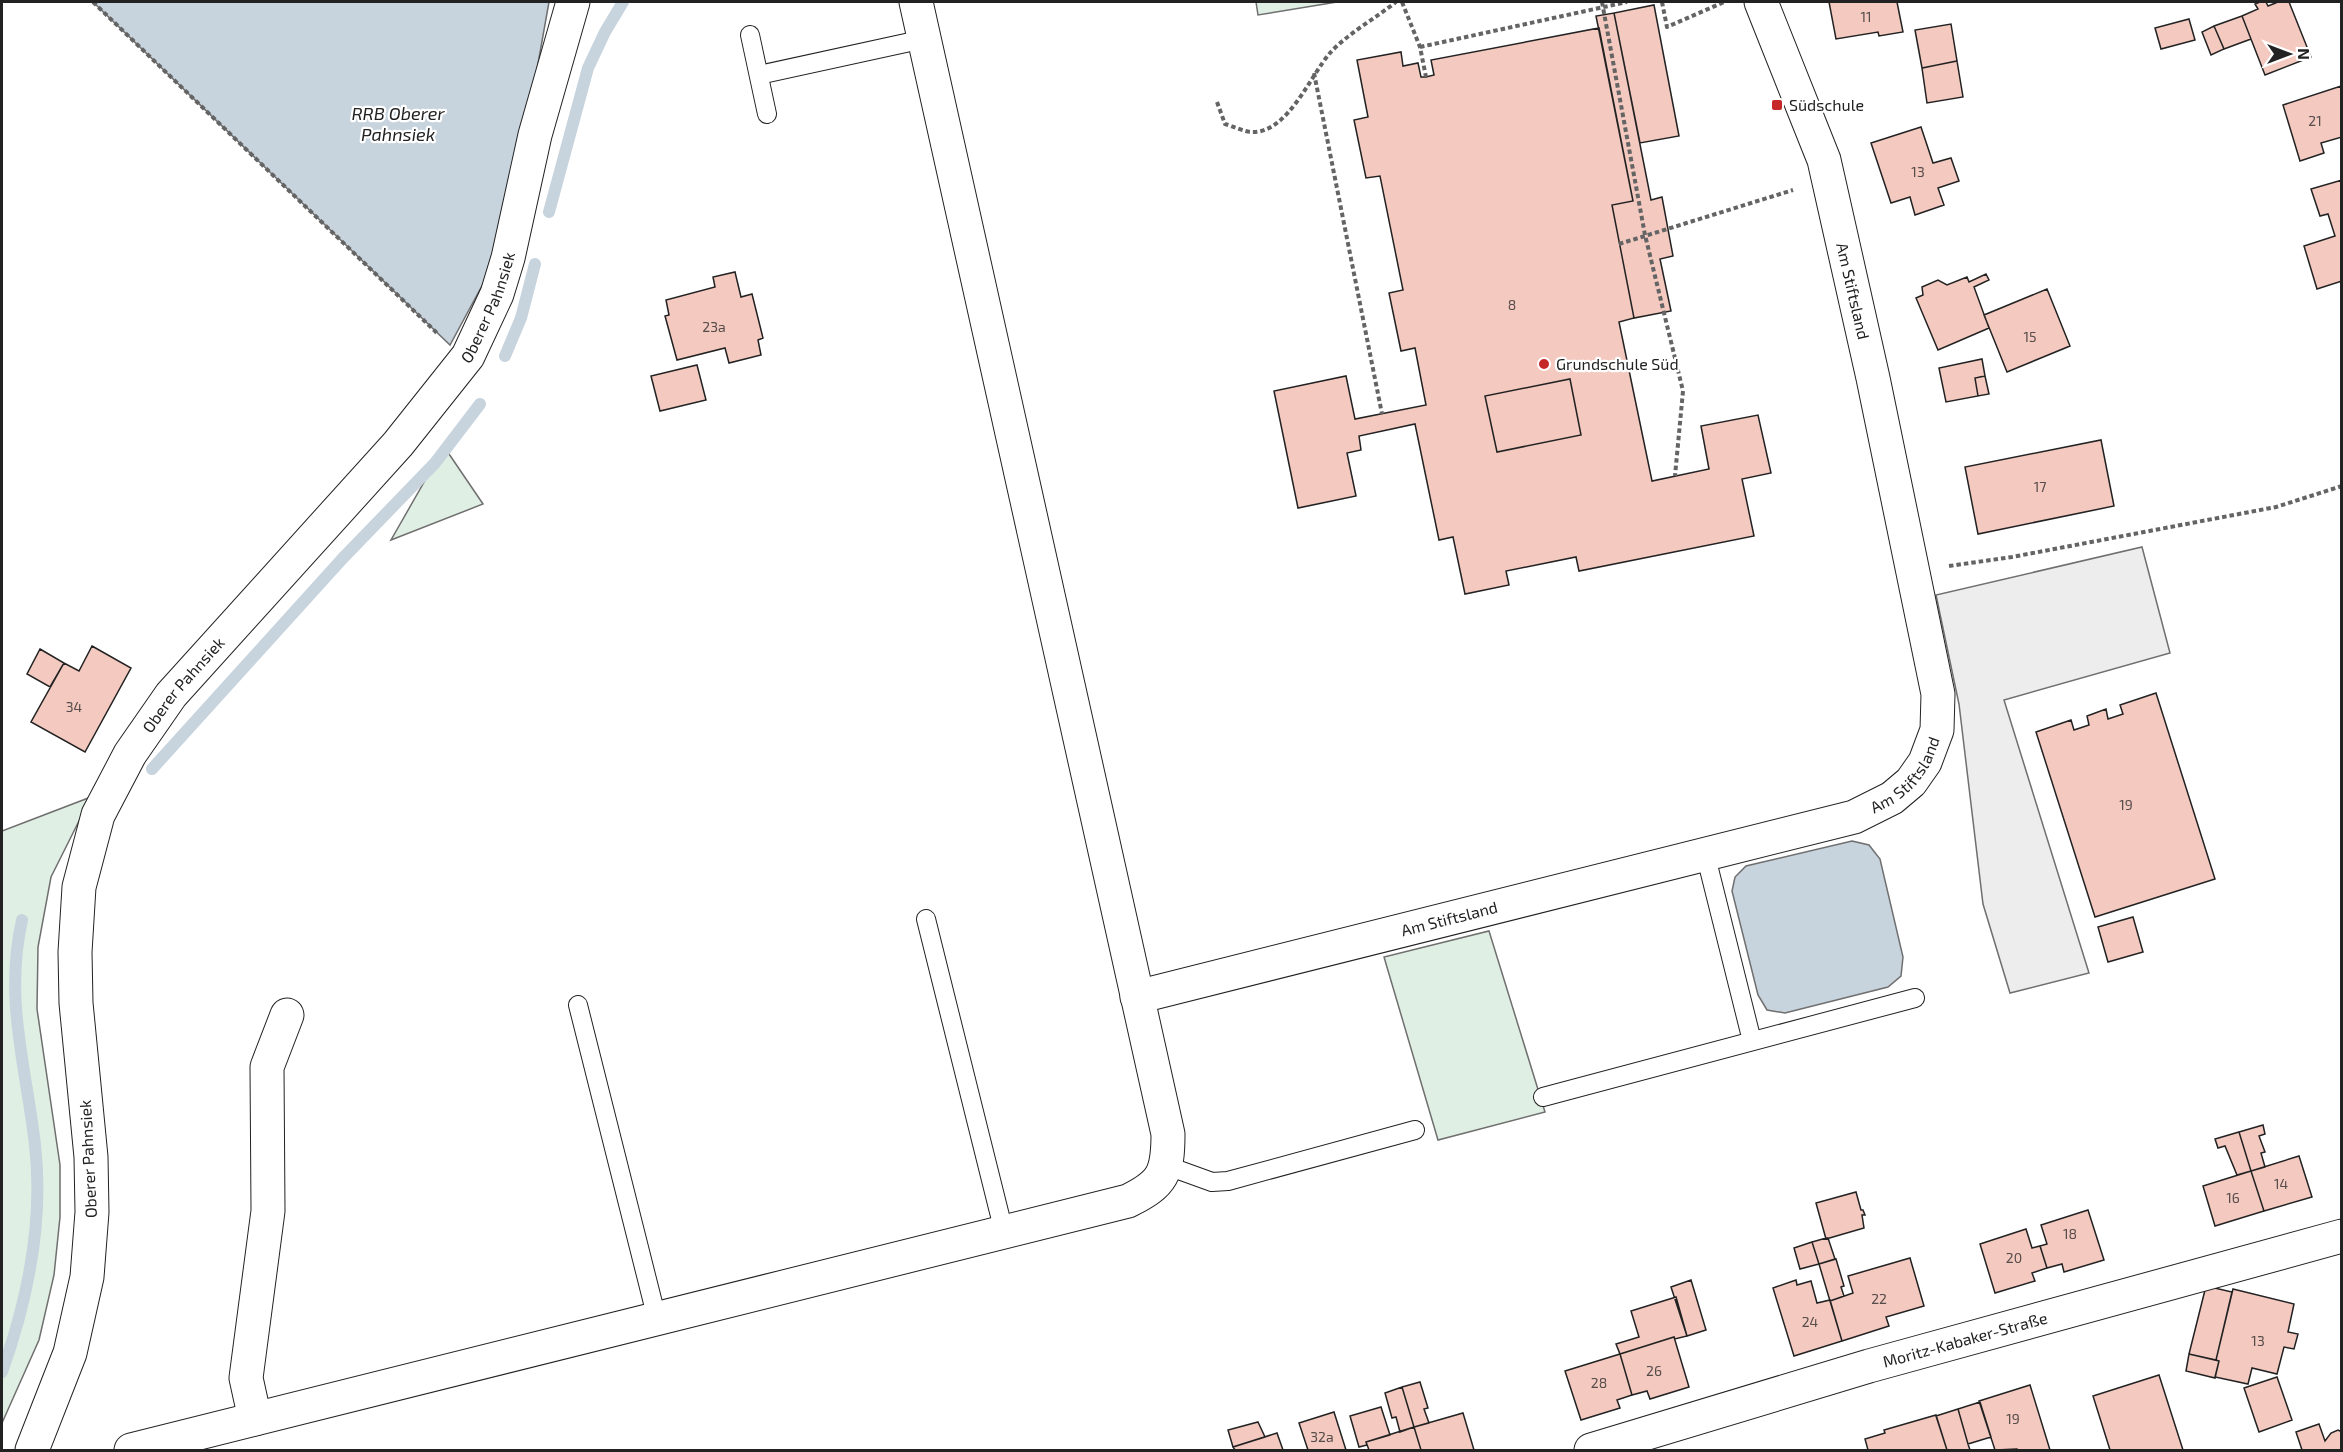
<svg xmlns="http://www.w3.org/2000/svg" width="2343" height="1452" font-family="'Exo 2',sans-serif">
<style>
.green{fill:#e0efe3;stroke:#6f6f6f;stroke-width:1.5}
.parking{fill:#ededed;stroke:#6f6f6f;stroke-width:1.5}
.water{fill:#c7d3dd;stroke:#6f6f6f;stroke-width:1.5}
.lines{fill:none;stroke-linecap:round;stroke-linejoin:round}
.stream{stroke:#c7d3dd;stroke-width:12}
.building{fill:#f3c9c0;stroke:#222;stroke-width:1.5;fill-rule:evenodd}
.lane-casing{stroke:#222;stroke-width:20}
.street-casing{stroke:#222;stroke-width:35}
.path{stroke:#646464;stroke-width:4;stroke-dasharray:4.5 3;stroke-linecap:butt}
.lane{stroke:#fff;stroke-width:18}
.street{stroke:#fff;stroke-width:33}
.poi-dot{fill:#c62828;stroke:#fff;stroke-width:2}
.labels{text-anchor:middle;stroke-width:4.5;stroke-linejoin:round;paint-order:stroke}
.number-label{font-size:14px;fill:#564c4a}
.poi-label{font-size:16px;fill:#222;stroke:#fff;text-anchor:start}
.street-label{font-size:16px;fill:#222;stroke:#fff}
.water-label{font-size:18px;font-style:italic;fill:#222;stroke:#fff}
</style>
<rect width="100%" height="100%" fill="#fff"/>
<path class="green" d="M1256 2H1337L1258 15Z
M447 451 483 504 391 540 435 463Z
M91 797 51 877 38 947 37 1009 60 1165V1217L54 1275 39 1340 2 1423V831Z
M1489 931 1545 1112 1438 1140 1384 957Z"/>
<path class="parking" d="M2142 547 2170 653 2004 700 2089 973 2010 993 1983 904 1959 704 1936 595Z"/>
<path class="water" d="M93 2H549L533 92 491 269 450 345Z
M1852 841 1869 845 1880 859 1903 957 1901 976 1888 987 1785 1013 1767 1010 1758 995 1732 891 1735 877 1746 866Z"/>
<g class="lines">
<path class="stream" d="M549 212 588 68 605 32 623 2
M505 356 521 318 535 264
M152 769 343 558 435 463 480 404
M2 1372C28 1299 44 1223 35 1145 26 1066 4 1000 22 920"/>
</g>
<path class="building" d="M1829 2H1897L1903 32 1879 36 1878 32 1836 39Z
M2260 2H2266L2268 6 2278 2H2289L2311 57 2265 75 2242 16 2258 9 2255 4Z
M1654 5 1679 136 1640 143 1614 13Z
M1614 13 1651 200 1662 197 1673 256 1660 259 1671 311 1634 318 1612 205 1633 201 1596 16Z
M2242 16 2251 39 2224 49 2214 26Z
M2189 19 2195 40 2161 49 2155 28Z
M1951 24 1957 61 1922 68 1915 30Z
M2214 26 2224 49 2211 55 2202 32Z
M1599 28 1633 201 1612 205 1634 318 1619 322 1652 481 1709 469 1701 426 1758 415 1771 473 1742 479 1754 536 1579 571 1576 557 1506 571 1509 585 1465 594 1453 537 1439 540 1415 424 1359 436 1361 450 1347 453 1356 496 1298 508 1274 391 1346 376 1355 419 1426 405 1415 348 1401 351 1389 293 1403 290 1380 176 1366 178 1354 120 1368 117 1357 60 1401 52 1403 66 1418 63 1421 77H1426L1434 75 1431 60ZM1570 379 1581 435 1497 452 1485 396Z
M1957 61 1963 97 1927 103 1922 68Z
M2341 86 2342 137 2321 143 2324 153 2300 161 2283 105Z
M1921 127 1933 163 1951 158 1959 181 1938 188 1944 205 1915 215 1910 197 1891 203 1871 143Z
M2342 180V281L2317 289 2304 246 2335 236 2328 214 2320 216 2311 189Z
M735 272 741 297 752 294 763 338 758 340 761 355 729 363 725 348 677 360 665 316 669 315 666 300 715 287 713 277Z
M1986 274 1989 280 1974 287 1989 328 1938 350 1916 298 1923 295 1922 287 1938 280 1947 285 1967 277 1969 282Z
M2047 289 2070 346 2007 372 1984 315Z
M1982 359 1985 376 1975 378 1978 396 1946 402 1939 368Z
M697 365 706 400 660 411 651 376Z
M1985 376 1989 394 1978 396 1975 378Z
M1570 379 1581 435 1497 452 1485 396Z
M2101 440 2114 506 1978 534 1965 467Z
M92 646 131 668 85 752 31 722 64 663 79 671Z
M40 649 64 663 50 687 27 674Z
M2156 693 2215 879 2095 917 2036 732 2071 720 2074 730 2089 725 2087 716 2106 709 2108 719 2123 714 2120 705Z
M2133 917 2143 952 2108 962 2098 927Z
M2263 1125 2265 1134 2259 1136 2265 1152 2261 1153 2265 1167 2251 1171 2239 1132Z
M2239 1132 2251 1171 2237 1175 2225 1146 2218 1148 2215 1139Z
M2299 1156 2312 1197 2264 1211 2251 1171Z
M2251 1171 2264 1211 2215 1226 2203 1186Z
M1856 1192 1861 1210H1863L1865 1215H1862L1864 1228 1826 1239 1816 1203Z
M2088 1210 2104 1260 2064 1272 2062 1264 2047 1268 2040 1246 2047 1244 2041 1225Z
M2026 1229 2032 1248 2040 1246 2047 1268 2032 1273 2035 1281 1995 1293 1980 1244Z
M1826 1238H1828L1835 1259 1819 1264 1812 1242Z
M1812 1242 1819 1264 1800 1269 1794 1248Z
M1910 1258 1924 1306 1886 1317 1889 1326 1842 1341 1830 1301 1853 1293 1848 1276Z
M1836 1259 1844 1286 1841 1287 1844 1296 1830 1301 1819 1264Z
M1691 1280 1706 1330 1687 1336 1671 1287Z
M1796 1280 1797 1285 1811 1281 1817 1303 1830 1300 1842 1341 1794 1356 1773 1288Z
M2206 1286 2232 1292 2216 1360 2189 1354Z
M2233 1289 2294 1304 2288 1332 2298 1334 2294 1349 2284 1347 2277 1374 2252 1368 2248 1384 2215 1377 2219 1361 2216 1360Z
M1676 1297 1687 1336 1675 1339 1674 1337 1620 1354 1616 1344 1639 1337 1631 1311Z
M1674 1337 1689 1387 1650 1399 1647 1391 1632 1395 1620 1354Z
M1620 1354 1632 1395 1617 1400 1620 1408 1581 1420 1565 1371Z
M2189 1354 2219 1361 2215 1378 2186 1371Z
M2159 1375 2183 1450H2110L2093 1396Z
M2277 1377 2292 1420 2259 1432 2244 1388Z
M1420 1382 1428 1408 1424 1409 1429 1423 1414 1427 1402 1387Z
M2030 1385 2050 1450H2018L2017 1449 1995 1450 1979 1401Z
M1402 1387 1414 1427 1400 1432 1396 1417 1392 1418 1385 1393Z
M1980 1402 1991 1437 1968 1444 1958 1409Z
M1381 1407 1390 1435 1366 1442 1367 1445 1359 1447 1350 1416Z
M1958 1409 1968 1444 1970 1450H1947L1936 1416Z
M1334 1412 1346 1450H1308L1299 1423Z
M1463 1413 1474 1450H1421L1414 1427Z
M1936 1415 1947 1450H1868L1865 1439 1885 1433 1884 1430Z
M1258 1422 1265 1437 1233 1447 1228 1430Z
M2319 1424 2325 1441 2331 1433 2338 1430 2342 1432V1450H2302L2296 1432Z
M1414 1427 1421 1450H1369L1366 1442Z
M1277 1433 1283 1450H1235L1233 1447Z"/>
<g class="lines">
<defs>
<path id="lane" d="M750 35 767 114
M759 75 924 39
M1705 853 1752 1041
M926 919 1004 1232
M578 1005 657 1319
M1543 1097 1915 998
M1165 1165 1212 1182 1228 1181 1415 1130"/>
<g id="street">
<path id="s1" d="M1137 997 1854 817 1892 798 1911 782 1925 762 1937 730 1938 694 1873 378 1824 160 1761 2"/>
<path d="M255 1419 246 1378 268 1211 267 1067 287 1015"/>
<path id="s2" d="M32 1450 70 1353 87 1277 92 1212 91 1157 76 1003 75 952 79 887 98 815 130 754 171 695 398 444 468 356 497 294 508 258 535 135 573 2"/>
<path d="M131 1450 1128 1201C1163 1184 1168 1173 1168 1134L916 2"/>
<path id="s3" d="M1591 1450 1869 1366 2342 1236"/>
</g>
</defs>
<use href="#lane" class="lane-casing"/>
<use href="#street" class="street-casing"/>
<path class="path" d="M93 2 438 334
M1402 2 1420 47 1426 77
M1602 2 1645 235 1683 391 1675 476
M1662 2 1667 27 1724 2
M1420 47 1627 2
M1314 73 1382 414
M1217 102 1225 124C1233 126 1244 132 1252 132 1288 133 1310 76 1330 53 1346 35 1377 17 1396 2
M1619 244 1793 190
M1949 566 2012 557 2276 507 2342 486"/>
<use href="#lane" class="lane"/>
<use href="#street" class="street"/>
</g>
<g class="poi-dot">
<rect x="1771" y="99" width="12" height="12" rx="3"/>
<circle cx="1544" cy="364" r="6"/>
</g>
<g class="labels">
<g class="number-label">
<text x="1866" y="22">11</text>
<text x="2315" y="126">21</text>
<text x="1918" y="177">13</text>
<text x="1512" y="310">8</text>
<text x="714" y="332">23a</text>
<text x="2030" y="342">15</text>
<text x="2040" y="492">17</text>
<text x="74" y="712">34</text>
<text x="2126" y="810">19</text>
<text x="2281" y="1189">14</text>
<text x="2233" y="1203">16</text>
<text x="2070" y="1239">18</text>
<text x="2014" y="1263">20</text>
<text x="1879" y="1304">22</text>
<text x="1810" y="1327">24</text>
<text x="2258" y="1346">13</text>
<text x="1654" y="1376">26</text>
<text x="1599" y="1388">28</text>
<text x="2013" y="1424">19</text>
<text x="1322" y="1442">32a</text>
</g>
<g class="poi-label">
<text x="1789" y="111">Südschule</text>
<text x="1556" y="370">Grundschule Süd</text>
</g>
<g class="street-label">
<text transform="translate(1853 291) rotate(77)" y="6">Am Stiftsland</text>
<text dy="6" stroke="none"><textPath href="#s2" startOffset="1292">Oberer Pahnsiek</textPath></text>
<text dy="6" stroke="none"><textPath href="#s2" startOffset="804">Oberer Pahnsiek</textPath></text>
<text dy="6" stroke="none"><textPath href="#s1" startOffset="808">Am Stiftsland</textPath></text>
<text dy="6" stroke="none"><textPath href="#s1" startOffset="322">Am Stiftsland</textPath></text>
<text transform="translate(88 1159) rotate(-93)" y="6">Oberer Pahnsiek</text>
<text dy="6" stroke="none"><textPath href="#s3" startOffset="390">Moritz-Kabaker-Straße</textPath></text>
</g>
<g class="water-label">
<text x="398" y="120">RRB Oberer<tspan x="398" dy="21">Pahnsiek</tspan></text>
</g>
</g>
<rect width="2343" height="1452" fill="none" stroke="#222222" stroke-width="6"/>
<g transform="translate(2289 54) rotate(90)" stroke="#ffffff" stroke-width="4.5" paint-order="stroke">
<path d="M0-4.5L10 22L0 15L-10 22Z" fill="#222222"/>
<text y="-9" font-size="16" font-weight="bold" text-anchor="middle" fill="#222222">N</text>
</g>
</svg>
